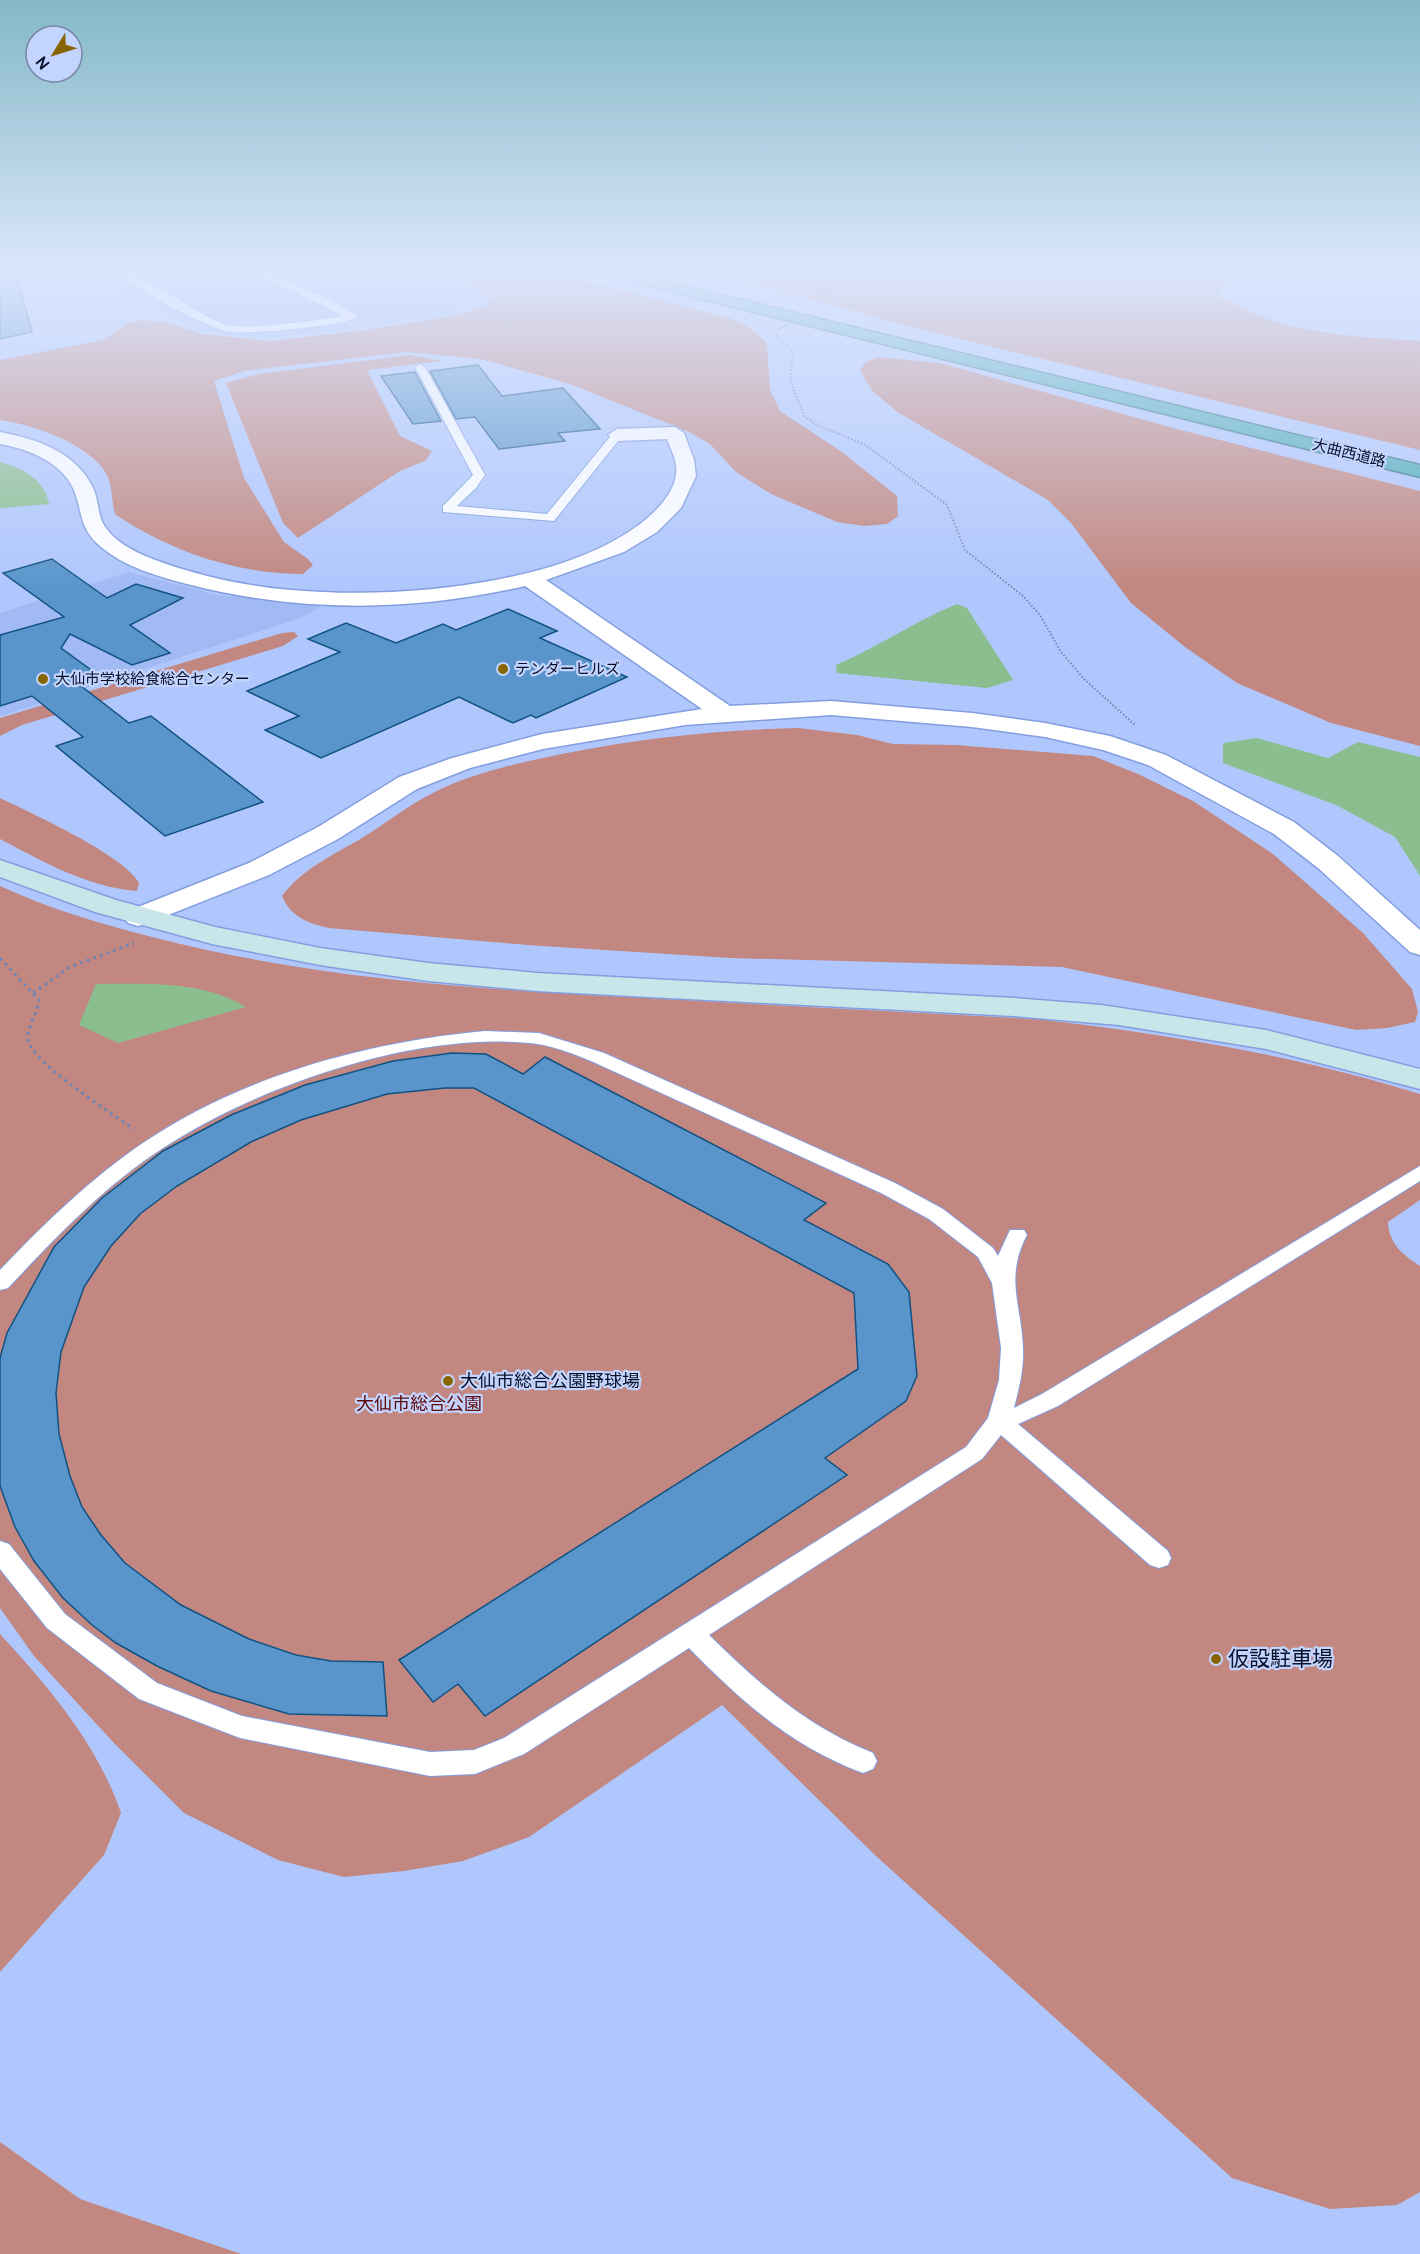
<svg xmlns="http://www.w3.org/2000/svg" width="1420" height="2254" font-family="Cabin,'Noto Sans JP',sans-serif">
<style>
.built{fill:#a1baf4}
.green{fill:#c28780}
.water{fill:#8bbe8f}
.building{fill:#5995ca;stroke:#115282;stroke-width:1.5}
.lines{fill:none;stroke-linecap:round;stroke-linejoin:round}
.lane-casing{stroke:#839edf;stroke-width:2}
.street-casing{stroke:#839edf;stroke-width:3}
.secondary-casing{stroke:#839edf;stroke-width:3}
.highway-casing{stroke:#327485;stroke-width:3}
.path-far1{stroke:#7385b0;stroke-width:2;stroke-dasharray:1.5 2;stroke-linecap:butt}
.path{stroke:#7385b0;stroke-width:3;stroke-dasharray:3 4;stroke-linecap:butt}
.lane{fill:#fff;fill-rule:evenodd}
.street{fill:#fff;fill-rule:evenodd}
.secondary{fill:#c8e6e9;fill-rule:evenodd}
.highway{fill:#49aab7;fill-rule:evenodd}
.path-bridge{stroke:#7385b0;stroke-width:2;stroke-dasharray:1.5 2;stroke-linecap:butt}
.poi-dot{fill:#876601;stroke:#c3d4fe;stroke-width:2}
.labels{text-anchor:middle;stroke-width:4.5;stroke-linejoin:round;paint-order:stroke}
.far-street-label{font-size:15px;fill:#081129;stroke:#c3d4fe}
.far-poi-label{font-size:15px;fill:#081129;stroke:#c3d4fe;text-anchor:start}
.poi-label{font-size:18px;fill:#081129;stroke:#c3d4fe;text-anchor:start}
.park-label{font-size:18px;fill:#5d080a;stroke:#c3d4fe}
.near-poi-label{font-size:21px;fill:#081129;stroke:#c3d4fe;text-anchor:start}
</style>
<rect width="100%" height="100%" fill="#b0c7fd"/>
<path class="built" d="M88 273H427L481 296 480 302 450 315 356 329 267 338 226 335 197 329 150 307Z
M129 572 217 595 323 605 301 618 0 716V613Z"/>
<path class="green" d="M441 273H554L730 318 751 328 767 344 770 390 780 411 842 452 897 496 898 516 887 524 864 526 837 522 771 494 736 472 710 444 689 432 570 384 481 359 406 352 244 371 214 381 244 478 284 542 308 559 313 565 303 574C237 574 169 551 115 514 112 503 112 488 108 477 94 445 31 424 0 420V360L103 340 128 323 141 320 166 322 201 334 270 341 366 330 458 315 485 306 492 296Z
M713 273H1301L1244 279 1220 285 1219 295C1279 335 1351 336 1420 341V450L931 332Z
M410 355 442 361 367 370 400 436 432 451 425 461 400 471 298 538 283 523 226 383 259 374Z
M877 357 940 363 1181 430 1420 491V746L1331 723 1237 683 1185 647 1131 603 1071 523 1048 500 899 413 872 391 860 370 866 362Z
M294 632 298 636 283 646 22 725 0 736V718L282 633Z
M798 728 857 735 893 744 956 745 1093 756 1138 774 1193 801 1273 854 1363 933 1412 989 1418 1012 1415 1022 1387 1028 1356 1030 1062 967 730 958 527 945 329 928C307 923 291 917 282 896 302 869 333 855 362 838 385 824 407 806 431 794 471 773 519 763 562 754 641 738 717 730 798 728Z
M0 798C31 813 124 855 139 883L137 891C87 887 44 862 0 839Z
M0 886C52 910 105 925 160 939 314 978 472 989 631 997 766 1005 901 1012 1036 1019 1166 1034 1295 1055 1420 1094V1200L1388 1222C1389 1244 1403 1255 1420 1266V2192L1397 2205 1330 2209 1232 2178 876 1856 722 1705 529 1837 463 1861 404 1871 344 1877 278 1860 184 1813 114 1743 34 1656 0 1608Z
M0 1634C48 1686 98 1745 121 1813L104 1855 0 1972Z
M0 2142 80 2199 241 2254H0Z"/>
<path class="water" d="M0 462C22 468 45 479 49 504L0 508Z
M957 604 967 608 1013 680 987 688 837 673 836 665C878 647 915 621 957 604Z
M1257 738 1328 758 1358 742 1420 757V876L1395 837 1336 805 1223 763V743Z
M96 984C146 984 201 980 246 1007L118 1043 79 1025Z"/>
<path class="building" d="M0 273H16L32 332 0 339Z
M478 365 502 396 563 388 600 429 558 433 565 441 499 449 475 417 456 419 430 371Z
M415 372 441 421 413 424 381 376Z
M52 559 107 598 136 584 183 598 130 625 170 653 132 665 70 634 61 648 98 675 76 682 129 723 151 716 263 802 165 836 56 746 83 737 32 696 0 706V635L64 617 3 573Z
M508 609 557 631 540 638 627 677 536 718 531 715 513 723 459 697 321 758 265 730 299 716 247 691 340 652 308 639 346 623 396 643 443 624 456 630Z
M452 1053 486 1054 523 1074 545 1057 826 1203 804 1220 888 1264 909 1292 917 1376 906 1401 825 1458 847 1475 485 1716 458 1684 433 1702 399 1660 858 1369 854 1293 474 1088H445L387 1094 301 1120 251 1142 177 1186 140 1214 111 1246 84 1287 61 1352 56 1393 59 1434 70 1476 82 1507 101 1535 125 1563 181 1605 249 1639 296 1655 331 1661 383 1662 387 1716 289 1714 211 1691 157 1666 116 1643 92 1625 63 1598 34 1561 15 1527 0 1486V1358L7 1333 54 1247 102 1198 163 1151 231 1115 305 1085 393 1061Z"/>
<g class="lines">
<defs>
<path id="lane" d="M119 273C142 272 199 316 227 325 244 330 323 320 343 316L285 287 245 273C271 273 338 299 358 317 346 326 241 336 225 331 200 324 138 291 119 273Z
M420 364 425 367 485 475 476 488 457 506 547 514 613 433 623 435 554 521 443 512V506L473 475 415 367Z
M485 1031 539 1033 604 1053 895 1183 943 1209 993 1248 998 1256 1010 1230H1024L1027 1235C1004 1278 1022 1306 1023 1349 1024 1369 1019 1388 1014 1408L1042 1394 1420 1166V1181L1058 1406 1018 1424 1168 1551 1171 1558 1168 1565 1159 1568 1150 1565 1001 1435 982 1459 709 1635C759 1684 807 1727 873 1753L877 1761 873 1769 863 1773C792 1747 741 1701 689 1648L524 1754 475 1774 430 1776 240 1738 139 1699 47 1628 0 1569V1541L9 1544 65 1614 157 1683 242 1716 430 1752 474 1750 504 1738 966 1447 988 1418 999 1380 1001 1348 992 1283 978 1257 929 1219 881 1193 591 1061C571 1053 551 1045 530 1043 414 1032 260 1085 163 1148 104 1186 55 1238 8 1288L0 1290V1270C45 1223 92 1177 146 1141 245 1075 368 1042 485 1031Z"/>
<path id="street" d="M675 427 684 433 694 460 696 476 681 508 657 532 624 552 546 580 730 706 831 701 972 713 1045 723 1110 736 1166 755 1294 822 1338 856 1420 930V955L1410 952 1318 868 1274 834 1148 765 1103 750 1045 737 972 727 831 715 685 725 543 749 470 768 417 789 338 839 269 875 148 923 138 926 128 923 124 917 128 911 249 863 318 827 399 777 452 758 542 734 702 709 525 586C413 612 299 613 187 584 157 576 124 567 100 546 79 528 83 513 74 490 62 462 28 449 0 444V432C37 439 76 452 93 488 99 500 97 515 105 527 117 544 139 554 158 561 210 580 266 590 322 592 418 597 582 581 654 512 664 502 675 488 676 474 678 462 671 450 667 439L617 441 608 435 617 429Z"/>
<path id="secondary" d="M0 860 116 900 215 927 320 948 428 963 537 973 1014 998 1101 1005 1266 1030 1420 1069V1089L1266 1049 1119 1025 1014 1016 537 991 428 981 320 965 212 944 95 912 0 877Z"/>
<path id="highway" d="M606 273H632L1420 465V477L608 276Z"/>
</defs>
<use href="#lane" class="lane-casing"/>
<use href="#street" class="street-casing"/>
<use href="#secondary" class="secondary-casing"/>
<use href="#highway" class="highway-casing"/>
<path class="path-far1" d="M775 273 842 299
M776 335 793 351 790 380 805 417 819 426 864 444 947 505 965 550 1023 596 1040 615 1061 652 1084 679 1135 725"/>
<path class="path" d="M0 958 39 1000C38 1013 26 1028 28 1040 31 1062 114 1115 134 1129
M33 993 70 967 134 943"/>
<use href="#lane" class="lane"/>
<use href="#street" class="street"/>
<use href="#secondary" class="secondary"/>
<use href="#highway" class="highway"/>
<path class="path-bridge" d="M778 329 842 299"/>
</g>
<linearGradient id="sky" x2="0" y2="1"><stop stop-color="#83b8c4"/><stop offset="0.46" stop-color="#dbe6fe"/><stop offset="1" stop-color="#dbe6fe" stop-opacity="0"/></linearGradient>
<rect width="1420" height="588" fill="url(#sky)"/>
<g class="poi-dot">
<circle cx="503" cy="669" r="6"/>
<circle cx="43" cy="679" r="6"/>
<circle cx="448" cy="1381" r="6"/>
<circle cx="1216" cy="1659" r="6"/>
</g>
<g class="labels">
<g class="far-street-label">
<text transform="translate(1349 453) rotate(14)" y="5">大曲西道路</text>
</g>
<g class="far-poi-label">
<text x="515" y="674">テンダーヒルズ</text>
<text x="55" y="684">大仙市学校給食総合センター</text>
</g>
<g class="poi-label">
<text x="460" y="1387">大仙市総合公園野球場</text>
</g>
<g class="park-label">
<text x="419" y="1410">大仙市総合公園</text>
</g>
<g class="near-poi-label">
<text x="1228" y="1666">仮設駐車場</text>
</g>
</g>
<g transform="translate(54 54) rotate(232)"><circle r="28" fill="#c3d4fe" stroke="#7886a9" stroke-width="1.5"/>
<path d="M0-4.5L10 22L0 15L-10 22Z" fill="#876601"/>
<text y="-9" font-size="16" font-weight="bold" text-anchor="middle" fill="#081129">N</text>
</g>
</svg>
